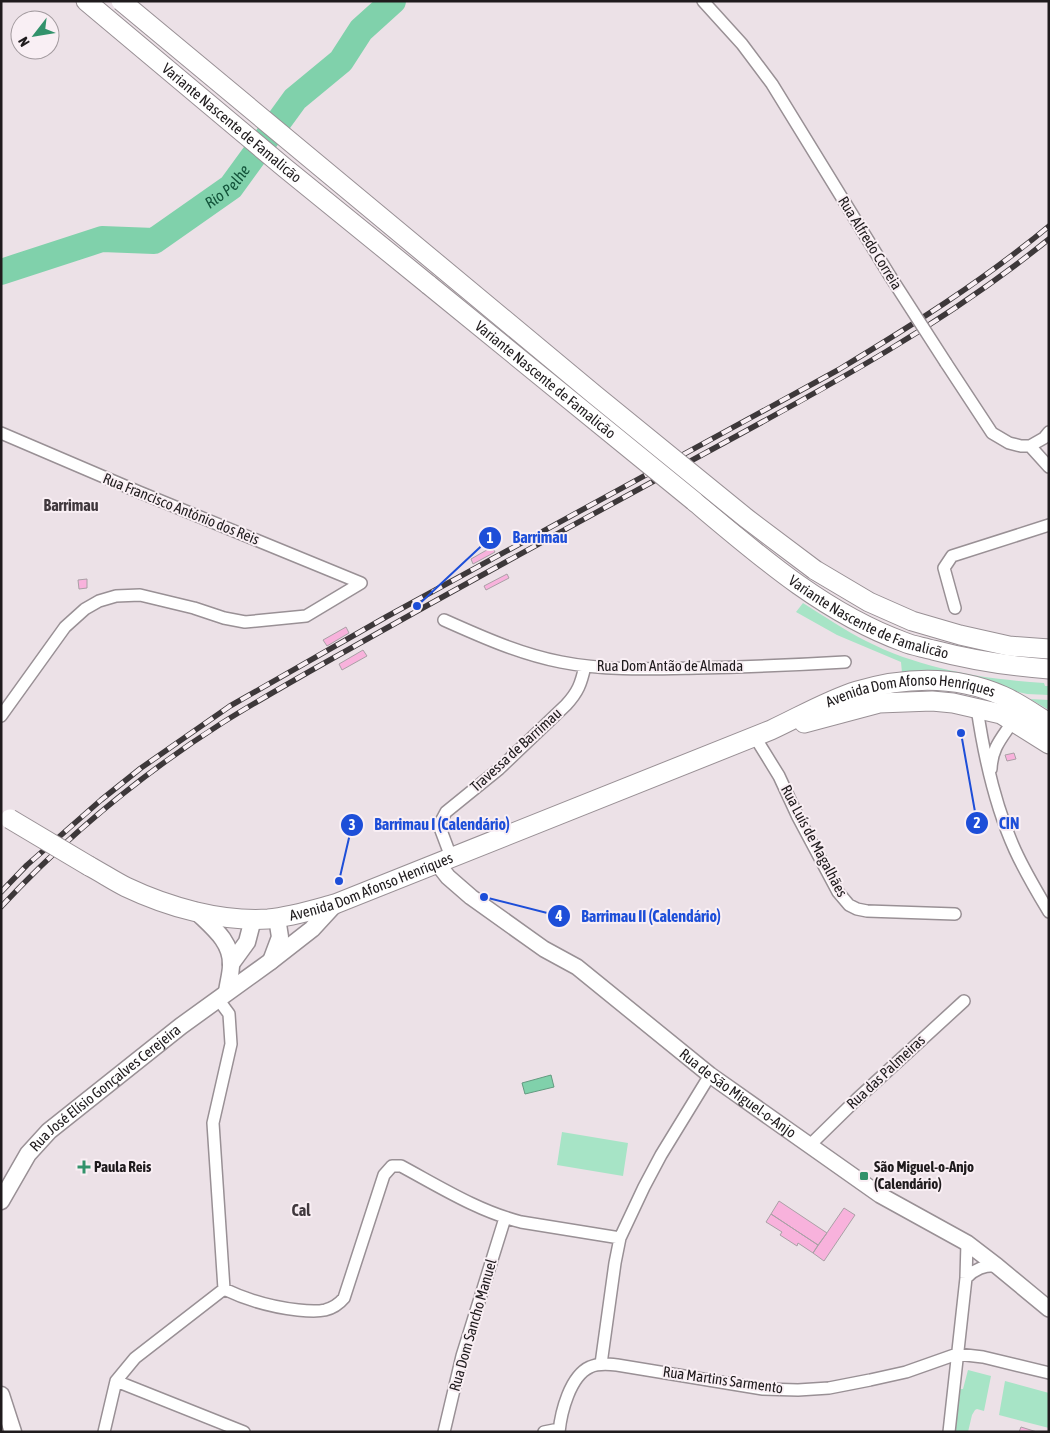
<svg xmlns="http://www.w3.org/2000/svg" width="1050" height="1433" font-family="'Asap Condensed',sans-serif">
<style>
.green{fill:#a7e4c6}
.water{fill:#80d1ab;stroke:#639a80}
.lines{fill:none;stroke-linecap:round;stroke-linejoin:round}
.river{stroke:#80d1ab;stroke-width:26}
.building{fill:#f8b2dc;stroke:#aaa0a6}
.minor-casing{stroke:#999095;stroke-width:14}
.tertiary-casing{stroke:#999095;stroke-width:18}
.secondary-casing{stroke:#999095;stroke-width:19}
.primary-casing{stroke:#999095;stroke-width:21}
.trunk-casing{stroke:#999095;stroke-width:21}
.minor{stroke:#fff;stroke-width:11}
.tertiary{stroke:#fff;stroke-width:15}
.secondary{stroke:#fff;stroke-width:16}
.primary{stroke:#fff;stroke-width:19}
.trunk{stroke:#fff;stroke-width:19}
.rail-casing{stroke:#3d383a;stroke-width:5.5}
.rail{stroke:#f9eff4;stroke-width:4;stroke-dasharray:11;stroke-linecap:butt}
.minor-bridge-casing{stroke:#999095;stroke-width:14;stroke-linecap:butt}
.primary-bridge-casing{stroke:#999095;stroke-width:21;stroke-linecap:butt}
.trunk-bridge-casing{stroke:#999095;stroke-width:21;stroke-linecap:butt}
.minor-bridge{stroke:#fff;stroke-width:11}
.primary-bridge{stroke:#fff;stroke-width:19}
.trunk-bridge{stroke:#fff;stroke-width:19}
.poi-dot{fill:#32926b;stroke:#f9eff4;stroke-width:2}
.labels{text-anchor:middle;stroke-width:4;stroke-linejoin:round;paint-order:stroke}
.street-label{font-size:15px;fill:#1f1b1d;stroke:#f9eff4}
.poi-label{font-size:15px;font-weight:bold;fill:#1f1b1d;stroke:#f9eff4;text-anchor:start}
.water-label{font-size:16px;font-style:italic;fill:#12533a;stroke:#f9eff4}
.neighbourhood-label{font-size:16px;font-weight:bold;fill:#40383d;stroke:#f9eff4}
.leader{fill:none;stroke:#1d4ed8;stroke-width:2}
.callout-dot{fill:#1d4ed8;stroke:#f9eff4;stroke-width:2}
.mark-label{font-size:15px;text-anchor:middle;font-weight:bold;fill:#fff}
.callout-label{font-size:16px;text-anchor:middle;font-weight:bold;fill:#1d4ed8;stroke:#f9eff4;stroke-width:4;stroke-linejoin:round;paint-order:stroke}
</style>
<rect width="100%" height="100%" fill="#ece1e7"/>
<path class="green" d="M803 603C824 616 844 630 866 641 921 669 983 679 1044 683L1045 686H1049V695L1027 694 1006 689 902 673 901 662 837 635 796 612Z
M1030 699 1049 700V710Z
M562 1132 628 1143 623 1176 557 1165Z
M968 1370 991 1376 984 1411 977 1409 975 1410 972 1415 968 1432H955L960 1389H963Z
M1005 1381 1049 1393V1428L999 1415Z"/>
<path class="water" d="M551 1075 554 1087 525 1094 522 1083Z"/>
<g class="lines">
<path class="river" id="s1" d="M1 272 102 239 154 241 231 187 295 99 341 61 361 30 393 1"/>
</g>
<path class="building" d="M492 547 495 552 473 564 471 559Z
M507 574 509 578 486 590 484 586Z
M87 579V588L79 589 78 580Z
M346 627 349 633 327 646 323 640Z
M363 650 367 656 342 670 339 664Z
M1014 753 1016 759 1007 761 1005 755Z
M779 1201 827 1233 818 1245 771 1214Z
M844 1208 855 1215 824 1261 813 1253Z
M771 1214 818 1245 813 1253 798 1243 797 1246 780 1235 782 1232 766 1222Z
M1021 1427 1037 1432H1019Z"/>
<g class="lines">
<defs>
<path id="minor" d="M703 1 742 44 772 84 890 276
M946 363 992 433 1009 443 1021 446H1030L1049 467
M1 433 139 492 361 583
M1030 446 1044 438 1049 432
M955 608 944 568 952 556 1049 525
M444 620C482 637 520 654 561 662 606 671 651 669 697 668 746 667 795 665 845 662
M977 708C984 756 995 806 1015 850 1025 872 1037 892 1049 912
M1 716 65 627 85 609 99 601 116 596 140 595 194 608 224 618 245 622 306 616 361 583
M755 737 779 776 798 817 838 892 849 905 857 909 867 911 955 914
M991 769C992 747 1002 738 1013 721
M451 857 439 825 446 812 499 769 566 705C578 692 581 684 585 666
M810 1145 857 1099 964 1001
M966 1278C975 1269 984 1265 997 1266
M224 1289C249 1301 270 1307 298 1310 307 1311 316 1312 325 1310 333 1308 339 1304 344 1298L384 1175 392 1166H401C440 1187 478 1211 521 1222L620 1238
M601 1364 615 1263 620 1238 644 1187 661 1155 710 1075
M116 1381 244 1432
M104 1432 116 1381 135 1358 224 1289 213 1123 231 1044 229 1014 218 999
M444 1432 462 1356 505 1218
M544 1432 559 1429
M559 1432C561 1412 570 1376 590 1367 598 1363 608 1364 617 1365L763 1389 798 1390 829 1388 870 1380 906 1372 957 1354 983 1357 1049 1373
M949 1432 966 1278 967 1243"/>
<g id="tertiary">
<path id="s2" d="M437 863 448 877 471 897 544 949 577 967 710 1075 880 1195 967 1243 997 1266 1049 1309"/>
</g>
<g id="secondary">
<path d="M196 911C211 926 232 941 231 965 231 974 228 983 227 992"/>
<path d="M271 961 280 937 277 918"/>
<path d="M231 964 247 942 253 919"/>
<path id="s3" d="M1 1201 28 1154 49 1131 181 1026 271 961 312 929 335 904"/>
<path d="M1 1395 13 1432"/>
</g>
<g id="primary">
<path d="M804 723 879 703 932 701 953 703 1001 714 1049 744"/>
<path id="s4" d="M89 866C102 873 114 881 126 887 168 907 221 922 268 919 291 917 313 910 335 904L771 730C799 717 828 700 857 691 905 677 956 675 1003 696 1019 703 1034 714 1049 723"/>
</g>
<g id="trunk">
<path id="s5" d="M86 1 285 168 429 285"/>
<path id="s6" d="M694 501C758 555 824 613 904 642 913 646 923 647 933 650 971 660 1009 666 1049 669"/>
<path d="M815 570 869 602 912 621 960 635 1009 646 1049 649"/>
</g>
</defs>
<use href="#minor" class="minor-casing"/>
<use href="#tertiary" class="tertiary-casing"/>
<use href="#secondary" class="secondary-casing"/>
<use href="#primary" class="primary-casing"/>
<use href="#trunk" class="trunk-casing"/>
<use href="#minor" class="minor"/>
<use href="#tertiary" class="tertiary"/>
<use href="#secondary" class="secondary"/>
<use href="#primary" class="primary"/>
<use href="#trunk" class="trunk"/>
<defs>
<path id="rail" d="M1 892 27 865 101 800 141 768 230 706 386 617 838 370C911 326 983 281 1049 226
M1 907C66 837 142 774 222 723 270 693 319 666 369 638 481 575 595 513 709 451 827 387 944 324 1049 239"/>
</defs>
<use href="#rail" class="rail-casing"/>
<use href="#rail" class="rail"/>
<defs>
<path id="minor-bridge" d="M890 276 946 363"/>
<path id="primary-bridge" d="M10 819 89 866"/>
<g id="trunk-bridge">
<path d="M121 1 595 395 746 518 815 570"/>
<path id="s7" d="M429 285 694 501"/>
</g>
</defs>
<use href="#minor-bridge" class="minor-bridge-casing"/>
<use href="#primary-bridge" class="primary-bridge-casing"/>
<use href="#trunk-bridge" class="trunk-bridge-casing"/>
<use href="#minor-bridge" class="minor-bridge"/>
<use href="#primary-bridge" class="primary-bridge"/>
<use href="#trunk-bridge" class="trunk-bridge"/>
</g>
<g class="poi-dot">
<path d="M81.5 1159.5h5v5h5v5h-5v5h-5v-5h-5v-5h5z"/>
<rect x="859" y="1171" width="10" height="10" rx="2.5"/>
</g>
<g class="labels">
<g class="street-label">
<text dy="5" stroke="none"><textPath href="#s5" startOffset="190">Variante Nascente de Famalicão</textPath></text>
<text transform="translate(870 243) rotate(58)" y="5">Rua Alfredo Correia</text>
<text dy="5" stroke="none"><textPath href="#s7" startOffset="150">Variante Nascente de Famalicão</textPath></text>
<text transform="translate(181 509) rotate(22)" y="5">Rua Francisco António dos Reis</text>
<text dy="5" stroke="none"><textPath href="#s6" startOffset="212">Variante Nascente de Famalicão</textPath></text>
<text x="670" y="671">Rua Dom Antão de Almada</text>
<text dy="5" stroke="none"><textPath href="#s4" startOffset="876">Avenida Dom Afonso Henriques</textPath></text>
<text transform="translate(516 750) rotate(-42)" y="5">Travessa de Barrimau</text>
<text transform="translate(814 841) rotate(62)" y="5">Rua Luís de Magalhães</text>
<text dy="5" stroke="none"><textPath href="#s4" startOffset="298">Avenida Dom Afonso Henriques</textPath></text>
<text transform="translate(886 1072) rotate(-43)" y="5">Rua das Palmeiras</text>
<text dy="5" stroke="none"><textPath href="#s3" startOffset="156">Rua José Elísio Gonçalves Cerejeira</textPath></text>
<text dy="5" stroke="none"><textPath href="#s2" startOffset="380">Rua de São Miguel-o-Anjo</textPath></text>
<text transform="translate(473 1325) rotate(-74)" y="5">Rua Dom Sancho Manuel</text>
<text transform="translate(723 1380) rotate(8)" y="5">Rua Martins Sarmento</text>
</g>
<g class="poi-label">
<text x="94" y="1172">Paula Reis</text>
<text x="874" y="1172">São Miguel-o-Anjo<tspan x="874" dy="17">(Calendário)</tspan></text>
</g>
<g class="water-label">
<text dy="6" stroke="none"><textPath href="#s1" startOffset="250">Rio Pelhe</textPath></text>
</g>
<g class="neighbourhood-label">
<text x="71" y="511">Barrimau</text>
<text x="301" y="1216">Cal</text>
</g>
</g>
<path class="leader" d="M417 606L490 538M961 733L977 823M339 881L352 825M484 897L559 916"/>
<g class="callout-dot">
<circle cx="417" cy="606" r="5"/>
<circle cx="961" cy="733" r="5"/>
<circle cx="339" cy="881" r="5"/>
<circle cx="484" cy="897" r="5"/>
<circle cx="490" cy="538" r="12"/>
<circle cx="977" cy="823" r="12"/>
<circle cx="352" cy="825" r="12"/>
<circle cx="559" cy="916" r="12"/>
</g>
<g class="mark-label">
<text x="490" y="543">1</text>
<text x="977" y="828">2</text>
<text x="352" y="830">3</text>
<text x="559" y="921">4</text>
</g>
<g class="callout-label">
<text x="540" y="543">Barrimau</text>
<text x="1009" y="829">CIN</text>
<text x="442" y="830">Barrimau I (Calendário)</text>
<text x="651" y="922">Barrimau II (Calendário)</text>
</g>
<rect width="1050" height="1433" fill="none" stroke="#1f1b1d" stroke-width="5"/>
<g transform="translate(35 35) rotate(239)"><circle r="24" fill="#f9eff4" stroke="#a29a9e"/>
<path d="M0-4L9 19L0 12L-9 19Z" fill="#32926b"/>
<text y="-8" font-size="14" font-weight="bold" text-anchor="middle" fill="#1f1b1d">N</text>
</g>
</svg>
